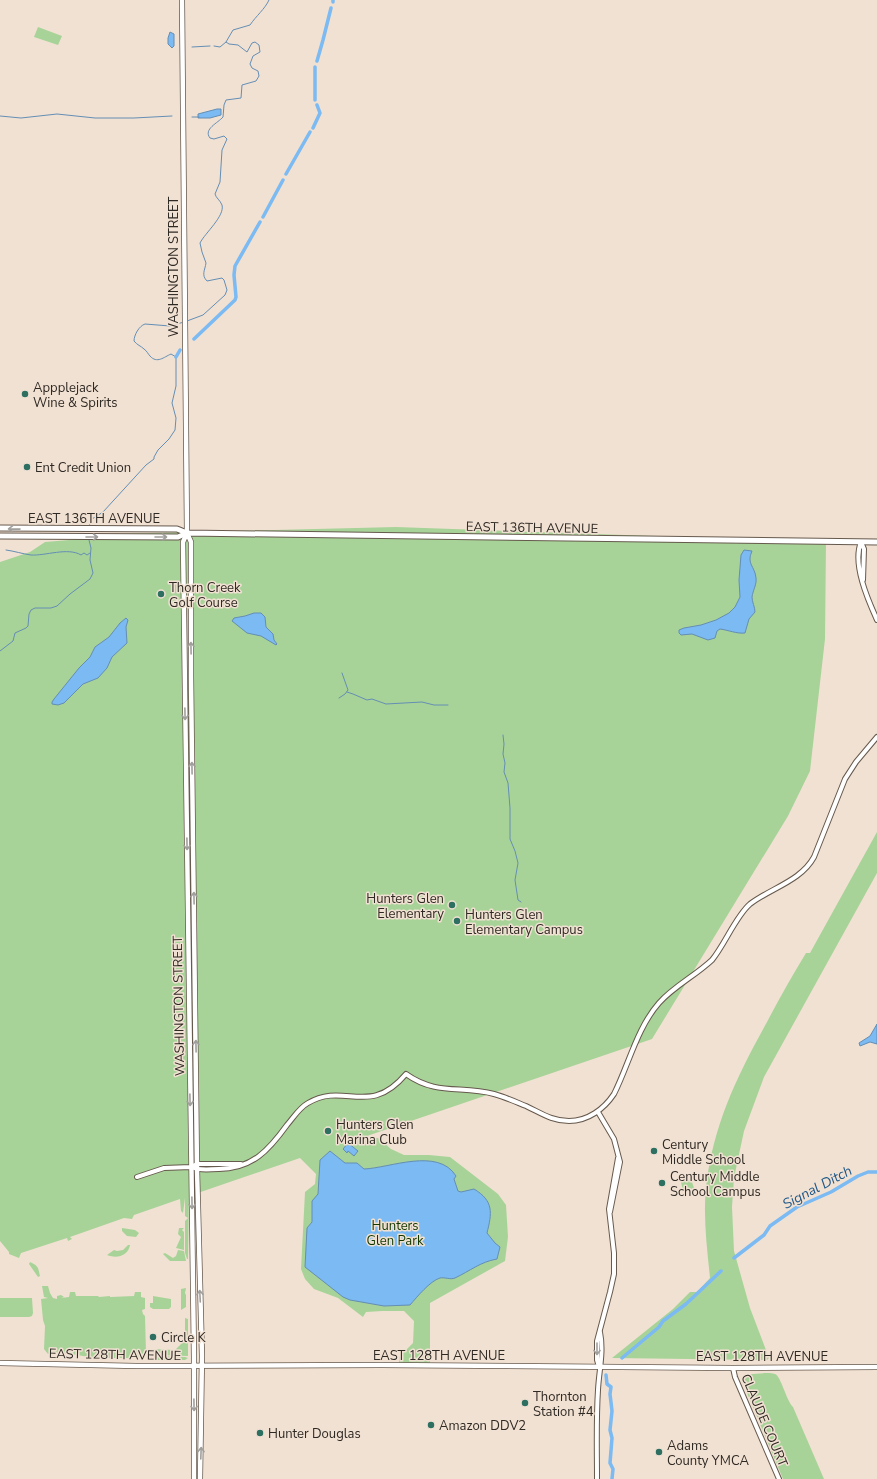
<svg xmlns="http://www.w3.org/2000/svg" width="877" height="1479" font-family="'Nunito Sans',sans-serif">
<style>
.green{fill:#a8d398}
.water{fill:#7bbaf2;stroke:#648eb4}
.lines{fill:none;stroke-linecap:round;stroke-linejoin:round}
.stream{stroke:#648eb4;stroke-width:1}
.canal{stroke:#7bbaf2;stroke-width:3.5}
.tertiary-casing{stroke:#66594d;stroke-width:6}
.secondary-casing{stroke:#66594d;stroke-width:6}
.primary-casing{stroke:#66594d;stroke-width:7}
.tertiary{stroke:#fff;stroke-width:4}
.secondary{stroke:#fff;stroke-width:4.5}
.primary{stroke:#fff;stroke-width:5}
.oneway{stroke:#a19f9c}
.poi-dot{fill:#2d6f60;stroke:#f1e1d3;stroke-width:1.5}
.labels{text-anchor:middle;stroke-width:3;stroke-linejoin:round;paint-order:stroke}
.street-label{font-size:13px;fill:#2f2923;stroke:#f1e1d3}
.poi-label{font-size:13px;fill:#2f2923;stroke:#f1e1d3;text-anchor:start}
.park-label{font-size:13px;fill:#123800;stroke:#f1e1d3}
.water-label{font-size:14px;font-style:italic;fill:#215988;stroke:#f1e1d3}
</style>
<rect width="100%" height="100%" fill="#f1e1d3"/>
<path class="green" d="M38 27 62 36 58 45 34 37Z
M396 527 826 542 825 639 810 771 788 816 652 1039 364 1137 378 1138 391 1149 404 1155H429L450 1157 498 1194 506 1205 508 1237 505 1261 430 1303V1365H399V1357L413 1343 414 1321 404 1311H382L366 1312 363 1317 338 1298 314 1289 305 1279 301 1269 305 1192 315 1184 316 1174 300 1158 189 1196 188 1259H187L185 1253V1221L188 1218 185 1216V1198L183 1213 181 1211 180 1199 134 1215 132 1219 124 1218 70 1237 72 1239 68 1241 67 1238 21 1253 19 1258 9 1254V1252L0 1241V562L30 552 45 542 69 540 109 534Z
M877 832V873L764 1077 744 1131 734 1178 732 1207 734 1251 750 1308 769 1358 767 1360 612 1358 673 1309 690 1292H697L710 1278C707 1248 703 1217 706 1187 713 1125 737 1076 767 1022 779 999 792 976 806 953H810Z
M691 1179 694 1188 683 1191 681 1182Z
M122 1228 135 1230 139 1233 136 1237 127 1236 122 1231Z
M179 1228H184L182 1230 184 1232V1250L176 1248 181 1237 178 1234Z
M128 1245H130C128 1256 117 1259 107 1255L114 1250 117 1251 123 1250Z
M178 1250 184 1251 186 1261H170L163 1254 165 1253 173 1258 176 1256Z
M30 1262C39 1266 38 1268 40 1276L38 1277 29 1264Z
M42 1286H48L50 1293 53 1298 57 1299V1296L61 1295 64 1297 61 1298 69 1297 70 1292H75L76 1296H98L99 1297 110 1296V1297L134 1296 135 1292H141V1297L145 1298V1309L142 1310 143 1314 145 1316 146 1353 145 1358H95L71 1354H48L44 1349 45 1326 43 1320 41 1299 48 1298 44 1297Z
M186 1288 185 1293 186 1295V1307L181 1310V1289Z
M153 1296 171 1299V1307L169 1309H153L150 1307V1303H153Z
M0 1298H32L33 1313 32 1316 29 1317H0Z
M185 1318 188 1319V1356L156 1355 151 1358V1354L153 1352V1349L175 1350 185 1340Z
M156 1356 185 1357 188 1358 185 1360H153Z
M750 1374C757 1374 768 1372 775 1374 781 1376 786 1400 793 1407L824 1479H783L745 1388V1379Z"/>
<path class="water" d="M170 32 174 34V46L172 48 168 44V38Z
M217 109H221V115L210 118H198V114Z
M744 550 752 551C746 564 755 566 756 578 757 584 753 590 752 597 752 602 755 607 755 612L749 619 745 633C737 634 728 630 720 629L717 631 715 638 708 640 692 634 681 635 679 633V630L684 628 701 625 716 620 729 613 735 607 740 597 739 580 741 555Z
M254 613H261L265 617 266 627 273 634 274 640 277 644 276 645 261 636 247 633 232 621 234 618 245 616Z
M126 618 128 620 126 627 127 643 112 657 107 668 98 678 83 684 64 703 58 705 52 704V702L54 699 79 668 90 657 95 647 109 637 120 623Z
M877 1024V1044L870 1042 860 1046 859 1043 870 1036Z
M348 1143 358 1151 354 1156 348 1151 347 1153 343 1149Z
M330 1151 345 1163H357L364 1169C390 1168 438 1147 456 1176L454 1179 458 1191 461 1192 474 1189C494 1201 492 1213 487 1233L495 1243 500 1247 497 1259C480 1262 470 1271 455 1278 450 1280 445 1277 440 1278 430 1281 417 1297 410 1305L384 1306 350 1300 343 1297 305 1267 307 1228 312 1222V1201L318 1194 320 1160Z"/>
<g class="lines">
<path class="stream" d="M214 46 220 47 226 42
M192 47 210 46
M0 116 21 118 57 114 95 118H134L172 116
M192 117H199
M187 321 203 315 225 295 227 290 224 280 222 278 207 281C201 275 205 270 206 263L202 252 200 243C205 233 225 216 222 205 220 200 216 198 215 194L220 182 222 150 227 139 224 136 214 139 210 138C203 129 218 123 223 117L224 105 226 100 241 98 242 85 256 81 259 76 258 71 252 68 250 64 253 56 260 52 259 45 255 42 252 43 247 52 238 45 229 44 226 42 233 30 250 25C256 16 265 9 269 0
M89 526 92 519 103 512 146 465 154 459V457L158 450 169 439 175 430 176 418 172 403 176 386V357L171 354C164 357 157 364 150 356 148 354 147 351 144 349 141 346 137 345 134 341 134 335 139 326 145 324L170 326 184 322
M6 550C14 551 23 554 31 555 45 556 68 547 81 555L84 553 87 555 90 553
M0 651 13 641 15 633 26 628 28 626 29 614 31 610 35 608H51L57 606 70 594 90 579 93 573 90 560 91 548 89 540
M347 692 353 694 367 700 372 699 386 704 422 702 434 705H448
M339 698 345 694 348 690 342 673
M503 735 504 744 503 754 505 763 504 772 508 783 510 808V839L515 851 518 863 515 880 518 900 521 902"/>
<path class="canal" d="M333 2V0
M317 61 323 40 331 8
M315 100V67
M313 128 320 113 317 105
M286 174 310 132
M263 217 283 180
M194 339 235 300 236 297 234 275 235 266 260 222
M176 357 180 350
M734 1258 764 1235 770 1226 797 1207 831 1192 858 1176 868 1172H877
M622 1358 659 1327 663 1321 686 1304 721 1271
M606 1375 607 1384 611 1387 610 1394 612 1411 610 1430 612 1438 610 1463 613 1469 612 1479"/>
<defs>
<path id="tertiary" d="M861 542C852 564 868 600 877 620
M861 542 864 549 863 580
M598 1112 614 1139 620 1162 610 1212
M191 1167C200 1171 209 1169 219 1169 252 1169 269 1150 287 1125 294 1117 299 1108 308 1103 345 1081 369 1118 406 1074 437 1096 461 1085 494 1094 505 1097 516 1102 526 1106 541 1113 552 1121 569 1121 588 1121 604 1109 614 1094 629 1064 637 1028 659 1003 674 986 695 976 712 960 725 944 736 916 750 904 771 888 801 881 814 857L845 779 856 762 877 737
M137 1177 164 1168 191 1167 197 1164H241
M599 1367 597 1360V1341L610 1292 614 1274V1253L609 1209 618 1158
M733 1368 735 1377 779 1479
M597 1479C597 1449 596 1420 598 1390 599 1370 604 1352 600 1332"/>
<path id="secondary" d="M182 0 187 533 191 542V677L197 1169 202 1356 200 1479
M187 533 183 542 194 1357V1479
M0 1363 136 1366 381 1365 733 1368 877 1367"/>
<path id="primary" d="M0 528 177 529 187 533 877 542
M0 536 178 537 187 533"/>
</defs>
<use href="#tertiary" class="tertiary-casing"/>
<use href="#secondary" class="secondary-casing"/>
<use href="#primary" class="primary-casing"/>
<use href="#tertiary" class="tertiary"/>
<use href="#secondary" class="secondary"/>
<use href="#primary" class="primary"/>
</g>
<defs><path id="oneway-shaft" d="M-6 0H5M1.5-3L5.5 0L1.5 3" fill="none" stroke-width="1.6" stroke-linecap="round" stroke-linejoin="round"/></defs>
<g class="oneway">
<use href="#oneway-shaft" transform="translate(14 529) rotate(-179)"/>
<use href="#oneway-shaft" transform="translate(92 537)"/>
<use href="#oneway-shaft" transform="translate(161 537)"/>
<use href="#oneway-shaft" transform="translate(191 648) rotate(-91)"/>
<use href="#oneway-shaft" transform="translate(185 714) rotate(89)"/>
<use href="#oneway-shaft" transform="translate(192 768) rotate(-91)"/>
<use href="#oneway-shaft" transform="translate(187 844) rotate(89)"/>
<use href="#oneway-shaft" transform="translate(194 898) rotate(-91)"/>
<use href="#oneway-shaft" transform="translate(196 1046) rotate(-91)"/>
<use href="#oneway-shaft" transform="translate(190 1100) rotate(89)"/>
<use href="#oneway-shaft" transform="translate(192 1203) rotate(89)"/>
<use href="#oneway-shaft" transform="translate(200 1296) rotate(-93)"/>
<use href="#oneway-shaft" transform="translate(597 1349) rotate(90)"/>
<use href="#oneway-shaft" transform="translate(194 1405) rotate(89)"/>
<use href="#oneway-shaft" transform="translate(201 1453) rotate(-88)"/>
</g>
<g class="poi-dot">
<circle cx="25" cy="394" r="4"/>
<circle cx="27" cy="467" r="4"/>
<circle cx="161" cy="594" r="4"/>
<circle cx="452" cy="905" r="4"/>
<circle cx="457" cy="921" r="4"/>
<circle cx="328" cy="1131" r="4"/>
<circle cx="654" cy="1151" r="4"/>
<circle cx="662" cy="1183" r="4"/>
<circle cx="153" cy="1337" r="4"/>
<circle cx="525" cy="1403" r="4"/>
<circle cx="431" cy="1425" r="4"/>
<circle cx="260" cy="1433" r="4"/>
<circle cx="659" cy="1452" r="4"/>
</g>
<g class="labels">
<g class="street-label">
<text transform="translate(173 267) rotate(-90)" y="5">WASHINGTON STREET</text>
<text x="94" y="523">EAST 136TH AVENUE</text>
<text transform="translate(532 527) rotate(1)" y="5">EAST 136TH AVENUE</text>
<text transform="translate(178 1006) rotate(-91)" y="5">WASHINGTON STREET</text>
<text transform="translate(115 1354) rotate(1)" y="5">EAST 128TH AVENUE</text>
<text x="439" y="1360">EAST 128TH AVENUE</text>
<text x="762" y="1361">EAST 128TH AVENUE</text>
<text transform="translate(765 1420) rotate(67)" y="5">CLAUDE COURT</text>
</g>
<g class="poi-label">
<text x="33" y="392">Appplejack<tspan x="33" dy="15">Wine &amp; Spirits</tspan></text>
<text x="35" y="472">Ent Credit Union</text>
<text x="169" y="592">Thorn Creek<tspan x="169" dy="15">Golf Course</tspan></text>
<text x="444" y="903" text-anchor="end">Hunters Glen<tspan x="444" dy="15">Elementary</tspan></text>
<text x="465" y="919">Hunters Glen<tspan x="465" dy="15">Elementary Campus</tspan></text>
<text x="336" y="1129">Hunters Glen<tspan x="336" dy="15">Marina Club</tspan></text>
<text x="662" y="1149">Century<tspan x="662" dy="15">Middle School</tspan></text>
<text x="670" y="1181">Century Middle<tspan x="670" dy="15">School Campus</tspan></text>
<text x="161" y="1342">Circle K</text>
<text x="533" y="1401">Thornton<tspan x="533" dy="15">Station #4</tspan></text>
<text x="439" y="1430">Amazon DDV2</text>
<text x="268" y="1438">Hunter Douglas</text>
<text x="667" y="1450">Adams<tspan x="667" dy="15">County YMCA</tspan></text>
</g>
<g class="park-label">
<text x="395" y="1230">Hunters<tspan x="395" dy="15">Glen Park</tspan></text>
</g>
<g class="water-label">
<text transform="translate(817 1187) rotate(-28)" y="5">Signal Ditch</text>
</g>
</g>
</svg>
